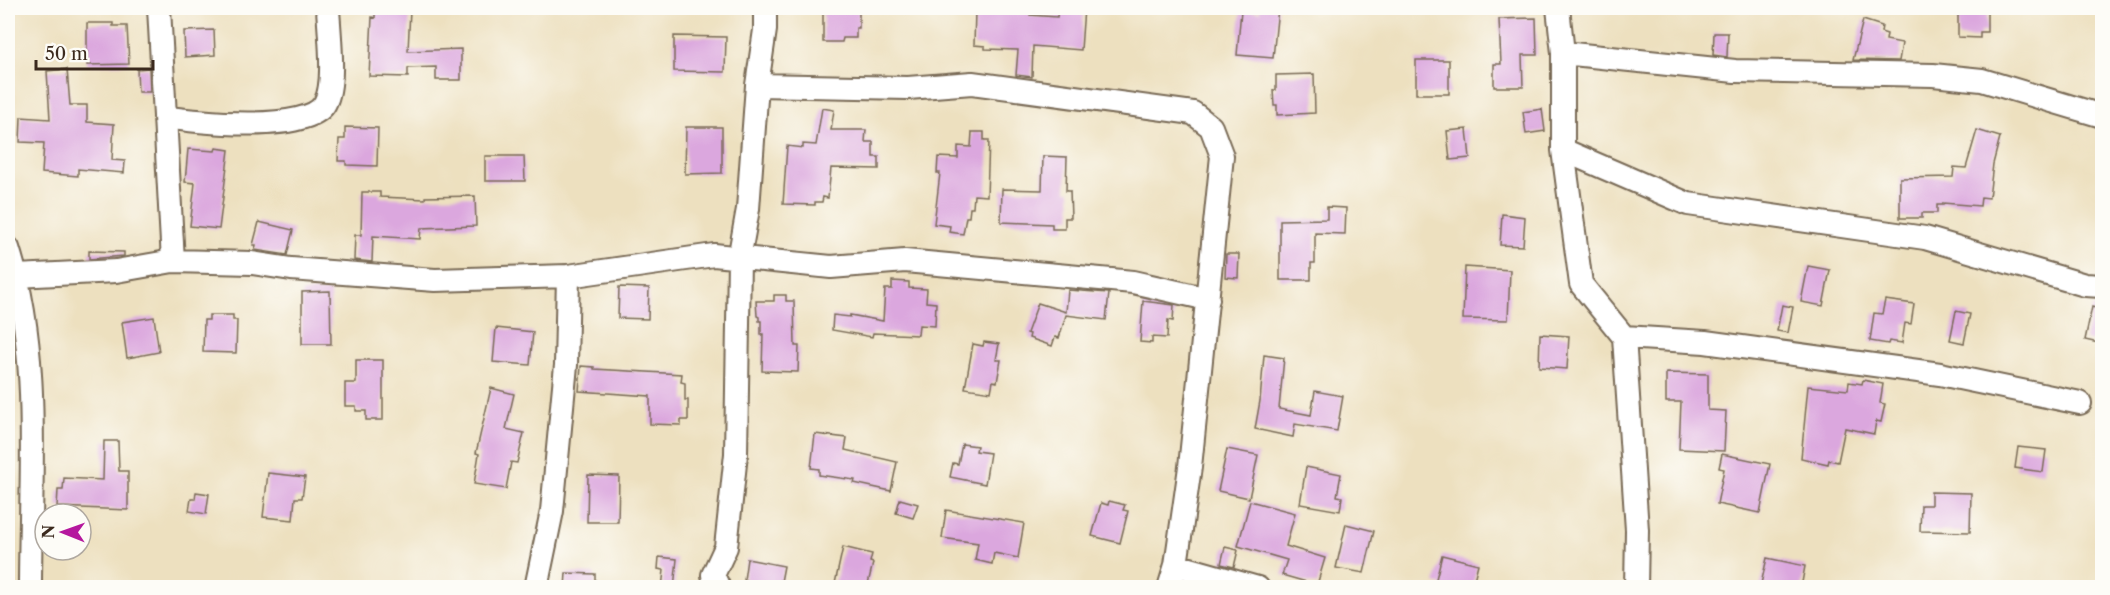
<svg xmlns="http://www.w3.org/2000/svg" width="2110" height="595" font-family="'Libre Caslon Text',serif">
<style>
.building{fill:#dba7de}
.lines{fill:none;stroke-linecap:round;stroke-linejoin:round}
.minor-casing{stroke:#796a56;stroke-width:26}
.minor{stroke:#fff;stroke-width:22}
</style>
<rect width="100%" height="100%" fill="#fdfcf7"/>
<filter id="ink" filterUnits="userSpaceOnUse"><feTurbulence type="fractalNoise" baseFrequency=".0167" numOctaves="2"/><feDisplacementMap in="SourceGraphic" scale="12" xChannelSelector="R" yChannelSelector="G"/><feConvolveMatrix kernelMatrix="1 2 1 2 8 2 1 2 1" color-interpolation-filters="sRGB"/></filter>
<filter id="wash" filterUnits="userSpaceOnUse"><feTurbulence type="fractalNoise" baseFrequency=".008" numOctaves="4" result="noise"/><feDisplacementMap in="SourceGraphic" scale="24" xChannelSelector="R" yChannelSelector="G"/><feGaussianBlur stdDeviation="1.35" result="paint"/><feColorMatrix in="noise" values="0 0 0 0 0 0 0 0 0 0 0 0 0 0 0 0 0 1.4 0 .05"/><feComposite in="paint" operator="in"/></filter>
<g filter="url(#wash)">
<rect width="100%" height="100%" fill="#ede0bf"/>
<g id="blocks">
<path class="building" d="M823 8H859V28H856V38H843L842 42H823Z
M1058 8H1084L1081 50 1033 46 1032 77 1016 75 1018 50 985 49V46L974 45 975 11 1030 13V15L1057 17Z
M1260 8H1278L1273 58 1237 55 1241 10 1260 12Z
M1958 8H1987V32H1980V38L1958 37Z
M375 9 410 10 408 51 461 49V80H436V67L408 68V77L369 76 372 17 375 18Z
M1536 18 1537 55H1522L1523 87H1494V64H1501L1499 19Z
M1863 20 1882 26 1881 32 1887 34 1886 40 1902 43 1899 61 1853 60Z
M87 23H113V26H127L129 64 87 65Z
M214 30 215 55 185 57 184 31Z
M1714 33H1728L1727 57 1713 55Z
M674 36 726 37 725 72 674 71Z
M1416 60H1449V94H1416Z
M149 68 150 92H138L137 69Z
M67 69 70 105H87V122L114 124 112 160 125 161 124 173 78 169V176L42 173 44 143 20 142 21 117 50 119 47 71Z
M1314 74 1315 113 1277 115V105H1274L1273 90H1276V75Z
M822 108 834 110 831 130H866L865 142H873V157H879V169L831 168 828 198 823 197 822 202H815V205L783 204 787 146 803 148V144L816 145Z
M1542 109 1545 131 1526 134 1523 112Z
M345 127 378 128 377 166 346 165V161H338L339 139H345Z
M686 127H722V173L685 174Z
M1467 129 1470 158 1450 160 1447 131Z
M1977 130 2000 137 1993 164 1989 198 1981 197 1980 206 1943 203V205H1937V213H1922V218H1900V178L1953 177 1954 167 1966 168Z
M972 132H984V140H989L987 196 974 195 973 208H970L969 217H966L963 234 949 232 950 226 934 224 940 173H937L938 157 958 158V146L971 147Z
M216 148 229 150 219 229 190 226 195 183 185 182 188 149 215 151Z
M485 156H524L525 181H485Z
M1043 156 1067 157 1066 191H1070L1071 218H1065V229H1052V224L1001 222 1002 189 1042 190Z
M362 192H380V197L425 199V197L475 196 476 226 421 228 420 239 373 236 372 262 354 260 355 235H361Z
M1327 207 1346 208 1345 234 1315 233V263H1311V280H1280V220L1327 219Z
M1502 214 1525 217 1523 246 1500 245Z
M259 222 293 230 287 255 255 250 256 245H253Z
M89 251 124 252V256L89 259Z
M1226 254H1239L1238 278 1225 277Z
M1808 266 1830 270 1823 306 1801 302Z
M1465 267 1510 270 1508 320 1463 319Z
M892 281 909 282V288L927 289 926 302 936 303 935 326 919 325 918 335 873 333 872 337 832 330 833 315 850 317V315L883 321 885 289H892Z
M619 287 649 288 648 319 618 318Z
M1068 290 1109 293 1106 320 1066 315 1059 338 1055 337 1052 346 1029 338 1030 334 1027 333 1038 303 1066 312Z
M330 291 331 344H302V292Z
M774 295H786V301H794L795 346H799L798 372 762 371 763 334H761V321H759V317L757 316 756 301H774Z
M1885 300 1914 304 1911 324 1905 323 1902 343 1889 341 1888 344 1870 341 1874 313 1882 314Z
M1143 301 1174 305 1173 321 1168 320 1167 338 1152 337V343L1140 342Z
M1782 305 1793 307 1788 333 1777 331Z
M2092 307 2103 310V344L2085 340Z
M1956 311 1970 314 1964 343 1950 340Z
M209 315H233V320H237L236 353 203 352 204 320H209Z
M154 317 159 352 127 358 122 322Z
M496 328 533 332 530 365 493 362Z
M1540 334 1569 336 1567 369 1539 367Z
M984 342 999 344 996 360H1001L997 382 993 381 991 392 965 388 973 344 983 346Z
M1264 355 1284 358 1279 409 1311 415 1315 391 1343 396 1337 431 1295 424 1293 437 1255 429 1260 401Z
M356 360H383V420H366V411H356V406H345V383H356Z
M581 366 594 367V369L682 374 681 382 685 383V400H688V420H681V425L650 424V396L579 391Z
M1666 373 1708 374V410L1726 411 1724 451 1679 449 1681 402H1666Z
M1863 380 1883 384 1880 403 1885 404 1881 422 1876 421 1874 434 1845 428 1838 462 1829 460 1828 464 1801 458 1808 386 1848 390 1849 382 1862 384Z
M491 388 514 394 506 429 524 433 517 463 511 462 506 489 474 484 479 454 476 453Z
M815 434 847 438 845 450 897 462 891 491 854 483 855 480 819 475V469L811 468Z
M104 441H118L119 471H128V510L57 507 58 490H63L64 478 103 480Z
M962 444 977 446 976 451 990 453 985 484 950 477 953 463 958 464Z
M2018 447 2046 450 2043 472 2015 468Z
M1227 449 1258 455 1249 498 1218 491Z
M1722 454 1770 464 1760 513 1717 504 1724 469 1719 468Z
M1306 467 1341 474 1337 496 1342 497 1340 511 1300 504Z
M268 473 305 477 302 498H295L293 520 263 517Z
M588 475 619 476 618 522H587Z
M196 492 209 494 206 514 189 511 191 499H195Z
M1931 492 1971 493 1970 532 1920 531 1921 505H1931Z
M900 499 918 504 913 518 896 513Z
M1109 501 1125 505 1123 510 1128 511 1120 543 1092 536 1101 503 1108 505Z
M1250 501 1295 513 1286 546 1325 558 1317 585 1282 575 1287 560 1238 546Z
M946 510 1024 523 1018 558 994 553 992 564 975 560 978 543 942 538Z
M1346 524 1374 531 1364 573 1336 568Z
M843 547 872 554 870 562 873 563 867 588H834Z
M1225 547 1238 550 1234 567 1221 564Z
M1442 555 1478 564 1472 588H1442V585L1435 583Z
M659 557 677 559 674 588H662L664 570 658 569Z
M1767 558 1805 566 1801 588H1760Z
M747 559 784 566 780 587 744 580Z
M566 573 595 574V588H565Z"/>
</g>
</g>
<g filter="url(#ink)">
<use href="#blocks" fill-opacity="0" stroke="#796a56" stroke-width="1.5"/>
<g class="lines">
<defs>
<path id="minor" d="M159 8 173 261
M1558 8 1563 53V150L1581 284 1624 337 1637 530 1636 588
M1563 53 1735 71 1933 75 1982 80 2102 116
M757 85 908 88 972 83 1193 113 1211 127 1222 156 1190 467 1176 565 1169 588
M165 117C195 122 310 134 325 103 336 83 329 32 328 8
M1563 150 1688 204 1925 238 2085 285 2102 286
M8 248C42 354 30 477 30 588
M17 276 116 271 173 261 252 263 291 269 435 280 568 276 714 255 831 267 905 261 1133 282 1208 299
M1624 337 1705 342 1940 374 2080 403
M1176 565 1258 588
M536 588 552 511 566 365 568 276
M719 588 713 575 726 547 736 454 739 259 748 209 757 85 765 30V8"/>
</defs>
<use href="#minor" class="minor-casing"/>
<use href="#minor" class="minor"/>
</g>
</g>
<rect width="2110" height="595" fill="none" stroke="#fdfcf7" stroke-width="30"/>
<g transform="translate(63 532) rotate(271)"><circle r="28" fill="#fdfcf7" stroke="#afa8a0" stroke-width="1.5"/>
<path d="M0-4.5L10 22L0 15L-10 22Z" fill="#b5179e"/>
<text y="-9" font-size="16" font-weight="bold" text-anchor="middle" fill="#3b2a1e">N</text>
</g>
<path d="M36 60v9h117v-9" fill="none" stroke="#3b2a1e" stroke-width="3"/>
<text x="45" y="60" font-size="18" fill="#3b2a1e" stroke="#fdfcf7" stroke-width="4.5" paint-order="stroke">50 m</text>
</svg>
